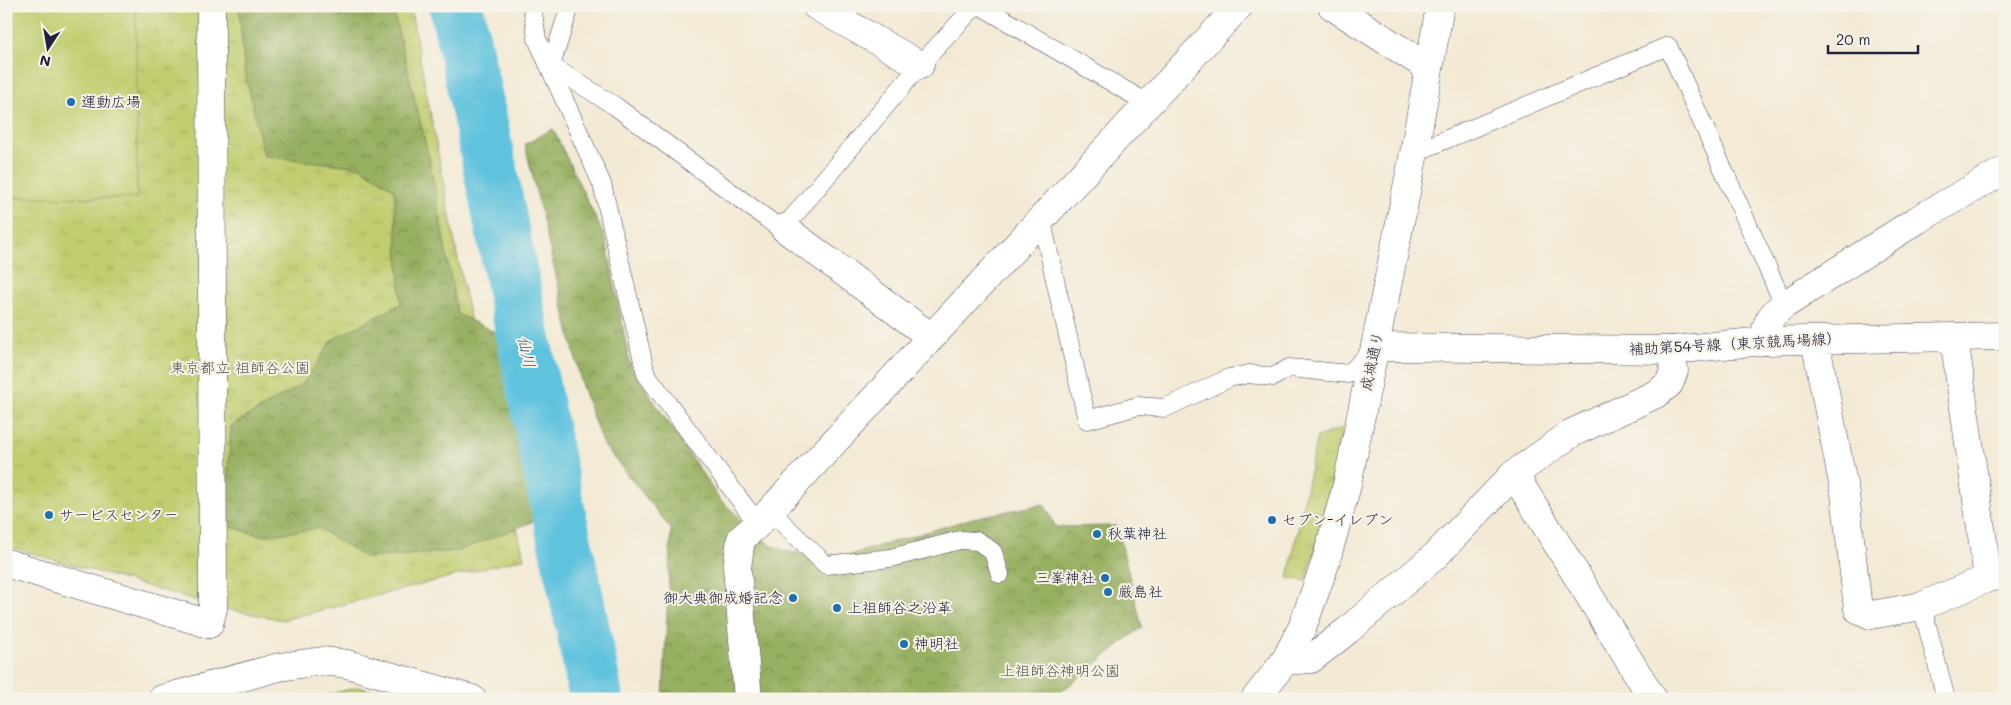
<svg xmlns="http://www.w3.org/2000/svg" width="2011" height="705" font-family="Mali,'Klee One',sans-serif">
<style>
.grass{fill:url(#grass-tufts);stroke:#727855}
.forest{fill:url(#forest-crowns);stroke:#5d694e}
.garden{fill:#c1cd6f;stroke:#727855}
.lines{fill:none;stroke-linecap:round;stroke-linejoin:round}
.river{stroke:#60c3de;stroke-width:54}
.lane-casing{stroke:#414052;stroke-width:19}
.street-casing{stroke:#414052;stroke-width:29}
.secondary-casing{stroke:#414052;stroke-width:29}
.lane{stroke:#fff;stroke-width:18}
.street{stroke:#fff;stroke-width:28}
.secondary{stroke:#fff;stroke-width:28}
.poi-dot{fill:#1f6fb2;stroke:#f7f3e8;stroke-width:2}
.labels{text-anchor:middle;stroke-width:4;stroke-linejoin:round;paint-order:stroke}
.poi-label{font-size:15px;fill:#22223b;stroke:#f7f3e8;text-anchor:start}
.street-label{font-size:15px;fill:#22223b;stroke:#f7f3e8}
.park-label{font-size:15px;fill:#52554b;stroke:#f7f3e8}
.water-label{font-size:16px;font-style:italic;fill:#385a74;stroke:#f7f3e8}
</style>
<defs>
<pattern id="grass-tufts" width="24" height="20" patternUnits="userSpaceOnUse" patternTransform="scale(1.25)"><rect width="24" height="20" fill="#c1cd6f"/><path d="M3 7l-1-3M5 7V3M7 7l1-3M15 17l-1-3M17 17v-4M19 17l1-3" fill="none" stroke="#a6b061"/></pattern>
<pattern id="forest-crowns" width="20" height="18" patternUnits="userSpaceOnUse" patternTransform="scale(1.25)"><rect width="20" height="18" fill="#98b062"/><path d="M2 6a3 3 0 1 1 6 0M12 15a3 3 0 1 1 6 0" fill="none" stroke="#7c8f52"/></pattern>
</defs>
<rect width="100%" height="100%" fill="#f7f3e8"/>
<filter id="ink" filterUnits="userSpaceOnUse"><feTurbulence type="fractalNoise" baseFrequency=".02" numOctaves="2"/><feDisplacementMap in="SourceGraphic" scale="10" xChannelSelector="R" yChannelSelector="G"/><feConvolveMatrix kernelMatrix="1 2 1 2 8 2 1 2 1" color-interpolation-filters="sRGB"/></filter>
<filter id="wash" filterUnits="userSpaceOnUse"><feTurbulence type="fractalNoise" baseFrequency=".0096" numOctaves="4" result="noise"/><feDisplacementMap in="SourceGraphic" scale="20" xChannelSelector="R" yChannelSelector="G"/><feGaussianBlur stdDeviation="1.12" result="paint"/><feColorMatrix in="noise" values="0 0 0 0 0 0 0 0 0 0 0 0 0 0 0 0 0 1.4 0 .05"/><feComposite in="paint" operator="in"/></filter>
<g filter="url(#wash)">
<rect width="100%" height="100%" fill="#f3ead5"/>
<path class="grass" d="M6 6H410L465 296 524 558 283 620 227 609 6 546Z
M1343 428 1323 522 1306 581 1288 578 1317 437Z"/>
<path class="forest" d="M239 6H392L430 162 457 314 499 334 552 514 458 551 367 558 318 528 263 536 225 525 231 426 304 383 332 340 401 304 394 189 361 167 264 156 244 68Z
M553 129 606 240 630 365 719 499 770 545 789 552 846 556 973 518 1044 504 1056 527 1117 526 1142 627 1052 699H663L671 529 602 443 582 386 525 144Z"/>
<path class="garden" d="M6 6H136L137 198 6 197Z
M358 687 402 699H313Z"/>
<g class="lines">
<path class="river" d="M456 6C488 149 514 293 543 436 560 524 581 610 596 699"/>
</g>
</g>
<g filter="url(#ink)">
<g class="lines">
<defs>
<path id="lane" d="M532 6 537 39 602 184 646 374 758 524
M570 6 553 59 548 64 615 106 782 230 920 65 975 6
M981 6 1147 103
M1414 153 1668 46 1784 305
M1041 218 1087 420 1138 406 1165 408 1229 378 1249 374 1273 377 1289 368 1349 374 1373 349
M770 511 826 565 891 558 960 540 978 541 993 552 1000 574
M1922 606 1946 699"/>
<path id="street" d="M816 6 920 65
M1332 6 1429 68
M2005 170 1917 220 1784 305C1770 315 1765 324 1765 341L2005 336
M784 228 931 337
M1954 337 1988 578
M1815 340 1845 494 1858 609 1871 615 1922 606 1988 578 2005 575
M1514 474 1653 699
M209 624 213 609 211 6
M1285 661 1311 659 1348 630 1435 556 1514 474 1572 433 1656 394 1669 384 1674 371 1672 350
M748 699 737 568 741 539 758 524 1239 6"/>
<path id="secondary" d="M1376 347 1672 350 1765 341
M6 563 209 624
M162 699 279 667 322 661 347 664 472 699
M1255 699 1285 661 1302 628 1325 564 1347 485 1414 153 1440 6"/>
</defs>
<use href="#lane" class="lane-casing"/>
<use href="#street" class="street-casing"/>
<use href="#secondary" class="secondary-casing"/>
<use href="#lane" class="lane"/>
<use href="#street" class="street"/>
<use href="#secondary" class="secondary"/>
</g>
</g>
<g class="poi-dot">
<circle cx="71" cy="102" r="5"/>
<circle cx="49" cy="515" r="5"/>
<circle cx="1272" cy="520" r="5"/>
<circle cx="1097" cy="534" r="5"/>
<circle cx="1105" cy="578" r="5"/>
<circle cx="1108" cy="592" r="5"/>
<circle cx="793" cy="598" r="5"/>
<circle cx="837" cy="608" r="5"/>
<circle cx="904" cy="644" r="5"/>
</g>
<g class="labels">
<g class="poi-label">
<text x="81" y="107">運動広場</text>
<text x="59" y="520">サービスセンター</text>
<text x="1282" y="525">セブン-イレブン</text>
<text x="1107" y="539">秋葉神社</text>
<text x="1095" y="583" text-anchor="end">三峯神社</text>
<text x="1118" y="597">厳島社</text>
<text x="783" y="603" text-anchor="end">御大典御成婚記念</text>
<text x="847" y="613">上祖師谷之沿革</text>
<text x="914" y="649">神明社</text>
</g>
<g class="street-label">
<text transform="translate(1735 344) rotate(-3)" y="5">補助第54号線（東京競馬場線）</text>
<text transform="translate(1372 361) rotate(-78)" y="5">成城通り</text>
</g>
<g class="park-label">
<text x="240" y="373">東京都立 祖師谷公園</text>
<text x="1060" y="676">上祖師谷神明公園</text>
</g>
<g class="water-label">
<text transform="translate(527 352) rotate(78)" y="6">仙川</text>
</g>
</g>
<rect width="2011" height="705" fill="none" stroke="#f7f3e8" stroke-width="25"/>
<g transform="translate(48 48) rotate(192)" stroke="#f7f3e8" stroke-width="4" paint-order="stroke">
<path d="M0-4L9 19L0 12L-9 19Z" fill="#22223b"/>
<text y="-8" font-size="14" font-weight="bold" text-anchor="middle" fill="#22223b">N</text>
</g>
<path d="M1828 45v8h90v-8" fill="none" stroke="#22223b" stroke-width="2.5"/>
<text x="1836" y="45" font-size="15" fill="#22223b" stroke="#f7f3e8" stroke-width="4" paint-order="stroke">20 m</text>
</svg>
